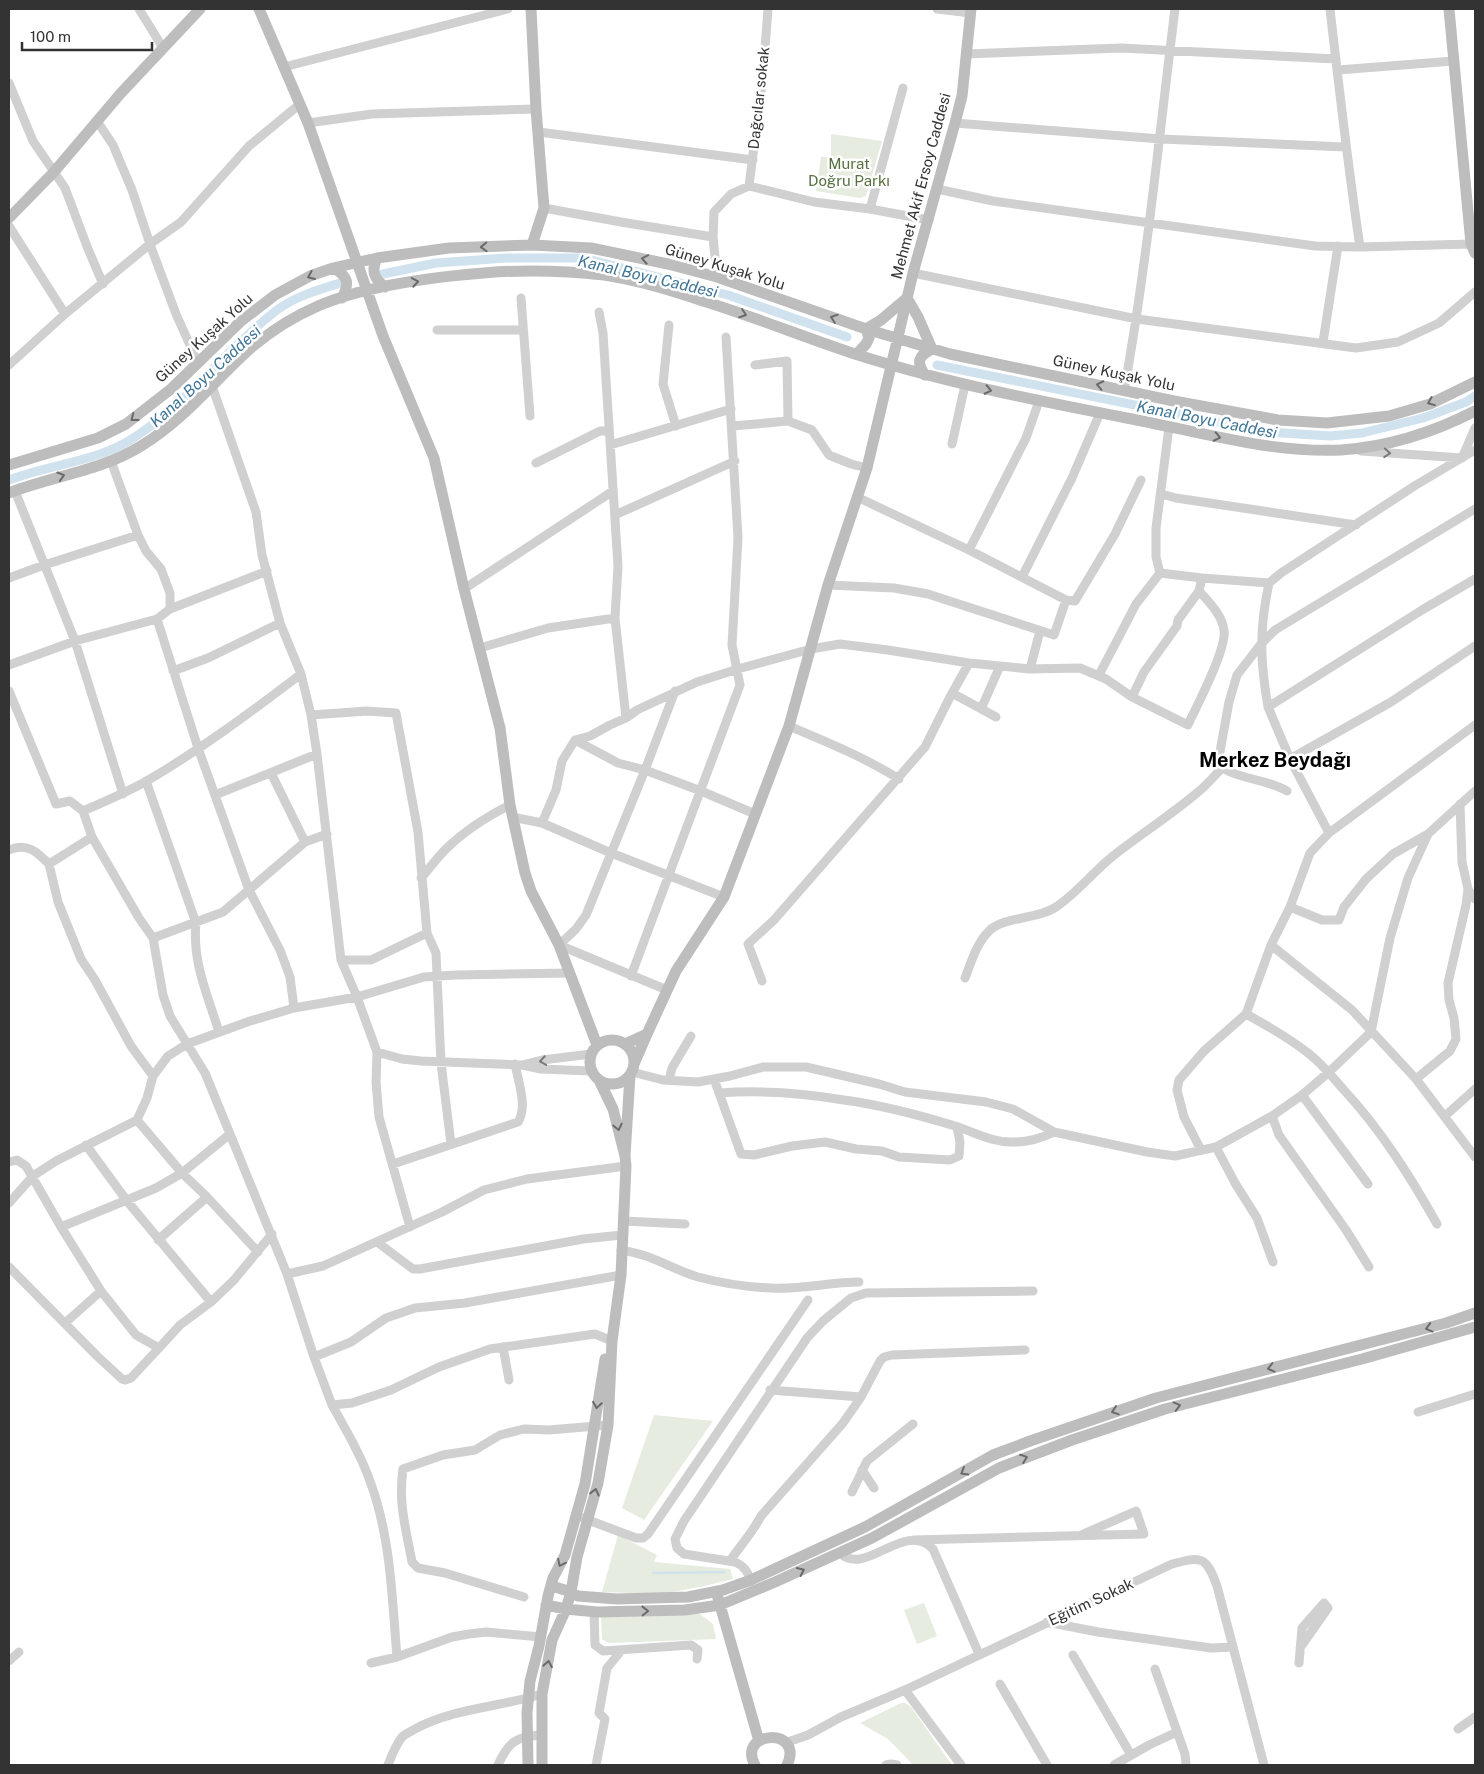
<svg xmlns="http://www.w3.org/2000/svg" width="1484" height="1774" font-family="'Public Sans',sans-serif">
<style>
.green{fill:#e6ecdf}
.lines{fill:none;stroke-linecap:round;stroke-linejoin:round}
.stream{stroke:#cfe2ee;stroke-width:2.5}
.canal{stroke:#cfe2ee;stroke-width:9}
.street{stroke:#d0d0d0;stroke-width:9}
.secondary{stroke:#bdbdbd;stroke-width:11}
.oneway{stroke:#6a6a6a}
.oneway2{stroke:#7a7a7a}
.labels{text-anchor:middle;stroke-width:5;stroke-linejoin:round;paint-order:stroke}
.street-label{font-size:15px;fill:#333;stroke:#fff}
.park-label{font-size:15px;fill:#56703f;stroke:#fff}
.water-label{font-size:16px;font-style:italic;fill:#3f7597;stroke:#fff}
.district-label{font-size:20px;font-weight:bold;fill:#000;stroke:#fff}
</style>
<rect width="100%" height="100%" fill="#fff"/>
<path class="green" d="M831 134 882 141 866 196 860 198 816 191 821 157H831Z
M654 1415 713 1421 644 1520 622 1508Z
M618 1535 657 1555 654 1562 730 1569 733 1579 700 1587 660 1594 602 1592Z
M924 1603 937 1636 917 1644 904 1610Z
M700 1614 713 1624 716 1639 608 1643 602 1639 601 1617Z
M901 1703H905L911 1707 952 1765H913L888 1739 860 1723Z"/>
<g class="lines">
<path class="stream" d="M653 1573 724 1572"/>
<path class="canal" d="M383 274 436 263 506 258H583L728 295 847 337
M937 365 1268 432 1330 436 1362 433 1423 418 1466 402 1475 396
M9 480C50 464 98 462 135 437 178 409 210 369 248 335 259 325 270 314 283 306 300 295 321 289 340 283"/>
<path class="street" d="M139 9 163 48
M937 9 971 13
M1330 9C1339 88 1348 167 1360 247L1471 244 1475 245
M966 54 1121 48 1336 59
M284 67 508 9
M1338 70 1454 61
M9 83 33 141 65 188 88 249 103 284
M97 121 113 145 132 190 151 247 176 314 198 363
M308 123 372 114 536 109
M955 123 1161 139 1345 147
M539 132 753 160
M749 186 763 75 768 9
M937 189 993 201 1315 246 1360 247
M544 208 621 222 713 237
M870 209 903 88
M9 226 65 314
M913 273 1137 319 1356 348 1398 342 1439 323 1475 292
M717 277 713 237 714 212 731 194 749 186 814 202 870 209 929 220
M521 298 530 416
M599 312 603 333 618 566 615 618 626 718
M669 325 663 384 676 426
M437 330H522
M1323 342 1338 246
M9 365 65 314 150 244 181 222 249 146 300 104
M755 365 787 361 788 421
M212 386 256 512 262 555 280 623 301 674 311 715 317 754 341 960 357 997 377 1052 376 1082 379 1117 410 1227
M1124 391C1147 264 1159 136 1175 9
M733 426 788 421 812 430 829 455 851 464 867 468
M1169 427 1156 528V557L1160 573 1202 578
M952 444 965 385
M610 445 731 409
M1361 451 1462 458 1475 428
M111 461 138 535 146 551 161 569 170 593V609
M536 463 600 431H608
M15 491 75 641 123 794
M1161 494 1176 498 1356 525
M857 497 969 550 1066 600 1075 601 1115 534 1141 480
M615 515 735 461
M969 550 1026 438 1039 401
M1022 577 1072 478 1100 413
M9 578 44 565 138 535
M828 585 894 588 928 594 1054 635 1066 600
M464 589 613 491
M157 619 198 748 249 890 280 950 290 977 294 1008
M480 648 548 628 615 618
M9 665 75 641 157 619 170 609 267 571
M1030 669 1040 631
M173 671 208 658 280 623
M1099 675 1136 604 1160 573
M9 691 56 804 70 801 83 811 92 837 139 918 153 938 163 995 170 1016 205 1073 230 1134 287 1274 314 1357 332 1405 352 1403 391 1390 439 1367 490 1349 595 1334 612 1341
M952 693 996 717
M1132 697 1144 672 1177 626 1178 620 1199 591 1202 578 1269 583
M1268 707C1260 660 1259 630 1269 583L1281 573 1416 485 1475 450
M981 709 1000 666
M311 715 367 711 396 713 418 832 427 933 436 953 441 1063 451 1144
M789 726C827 742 864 757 899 779
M575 740 618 763 645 770 701 791 755 814
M1290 759 1391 702 1475 646
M271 773 305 842
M146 781 196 923C192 962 208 996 219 1032
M1287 791C1267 779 1242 780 1222 768L1219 757 1229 702 1237 675 1261 644 1275 630 1475 509
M215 795 317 754
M1460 804 1462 862 1468 889 1475 899
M83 811C104 802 125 793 145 782 200 750 251 712 301 674
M512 817 542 823 611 853 724 897
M542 823 556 790 562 761 575 740 590 736 610 725 626 718 637 710 697 682 738 669 811 649 840 644 888 650 969 663 1030 669 1080 668 1106 679 1132 697 1188 725C1197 705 1227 649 1224 630 1222 615 1209 602 1199 591
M1329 833 1475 725
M92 837 49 864 58 902 81 959 95 980 131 1046 153 1076
M9 850C27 842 37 852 49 864
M421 878C429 869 436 859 445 850 464 831 486 817 510 805
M1290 907 1322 920H1339L1344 907 1366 879 1393 854 1428 834
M153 938 223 912 305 842 327 834
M1271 945 1352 1010 1416 1079 1475 1157
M341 960H371L427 933
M631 976 740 685 732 645 738 538 726 337
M965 978C971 963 976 944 989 931 1004 916 1037 920 1056 907 1077 893 1093 872 1113 856 1141 834 1171 815 1198 792 1207 785 1214 776 1222 768
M762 981 748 944 774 920 925 747 950 697 969 663
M667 990 559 945 576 929 586 915 645 770 675 691
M1246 1014C1268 1026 1289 1038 1308 1053 1321 1063 1332 1076 1343 1089 1381 1130 1410 1176 1437 1224
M377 1052 402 1059 421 1061 522 1065
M591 1054 542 1060 522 1065 541 1069 591 1071
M632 1072 663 1080 698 1082 730 1076 763 1067H806L879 1084 905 1092 986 1102 1013 1109 1054 1132 1147 1152 1175 1156 1216 1147 1272 1116 1302 1095 1329 1072 1371 1032 1390 938 1408 878 1428 834 1475 791
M714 1079 741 1154 754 1155 792 1146 825 1142 856 1149 882 1151 899 1157 950 1160 959 1156 960 1142 957 1127
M1416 1079 1450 1051 1456 1039 1454 1018 1449 1000 1448 983 1466 905 1468 889
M669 1080 672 1068 691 1036
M719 1093C761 1090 803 1093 844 1100 881 1105 919 1115 955 1126 974 1132 993 1143 1014 1142 1028 1142 1042 1138 1054 1132
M1302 1095 1368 1184
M1272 1116 1279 1135 1346 1230 1369 1267
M1445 1116 1475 1089
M137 1120 182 1173 207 1197 258 1252
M86 1145 127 1201 211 1302
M1216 1147 1235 1183 1257 1218 1273 1262
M1201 1150 1184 1117 1177 1090 1179 1080 1204 1051 1246 1014 1271 945 1290 907 1310 853 1329 833 1290 759 1268 707 1422 610 1475 579
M9 1162 17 1160 26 1166 61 1227 101 1291 136 1335 159 1348 180 1325 211 1302 234 1280 272 1234
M393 1164 518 1122C528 1107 518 1081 515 1064
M9 1203 33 1176 56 1161 137 1120 147 1098 153 1076 168 1056 187 1044 250 1021 294 1008 357 997 424 977 456 975 569 973
M623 1221 685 1224
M61 1227 156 1188 182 1173 230 1134
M158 1240 207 1197
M377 1242 413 1269H420L583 1239 622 1235
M621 1250C631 1252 642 1254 651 1258 667 1264 681 1272 698 1277 721 1283 746 1287 770 1288 800 1290 829 1282 859 1282
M9 1267 97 1356 122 1379 125 1380 131 1378 159 1348
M287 1274 323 1266 442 1212 484 1190 527 1179 626 1166
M65 1323 101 1291
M503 1347 509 1380
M314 1357 351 1342 386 1318 415 1308 465 1303 621 1275
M770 1390 861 1397
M332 1405C346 1430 362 1457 371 1484 391 1539 392 1599 397 1657
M1418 1412 1475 1394
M862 1470 874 1488
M852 1492 867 1461 913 1424
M583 1518 636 1538H643L648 1534 808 1300
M914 1540 1144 1534 1136 1511 1081 1535
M840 1553C866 1578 904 1519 933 1549L979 1654
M730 1561C740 1546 753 1532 761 1516L843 1423 861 1397 880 1361 884 1357 892 1355 1025 1350
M751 1580C747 1571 744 1566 735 1562L684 1554 677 1548 675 1539 684 1521 807 1338 823 1321 851 1298 866 1293 1033 1291
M524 1597 445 1573 418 1568 412 1562C406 1529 398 1503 403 1469L443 1455 475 1450 500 1435 524 1429 549 1430 608 1425
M594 1612 595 1645 603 1651 691 1645 698 1650 697 1659
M1047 1622 1098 1632 1211 1648 1233 1647
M1073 1655 1131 1755
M9 1661 19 1652
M371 1663 397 1657 452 1637 469 1634 486 1632 541 1637
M1299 1663 1302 1628 1324 1603 1328 1608 1300 1648
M1155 1669 1185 1754 1186 1765
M1000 1684 1047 1765
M905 1690 961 1765
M1458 1729 1475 1717
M785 1743 808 1735 841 1717 905 1690 1172 1564C1202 1556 1206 1556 1217 1586L1264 1765
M388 1765C392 1755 395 1746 402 1737 405 1734 410 1732 415 1729 454 1708 500 1707 542 1694
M498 1765C508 1742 517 1736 542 1735
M596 1765 605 1719 599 1713 607 1668 621 1651
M886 1765 891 1764 897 1765
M1114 1765 1149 1745 1177 1732"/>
<path class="secondary" d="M259 9 308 123 383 336 434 458 464 589 500 728 510 805 525 873 531 891 559 945 597 1045
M531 9 536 109 544 208 532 245
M1449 9 1471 244 1475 253
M9 218 53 173 121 93 200 9
M377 258C371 271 374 279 385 287
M333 268C348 276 350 283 342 298
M857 354 866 344 869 338 866 329 881 320 907 298 918 317 932 349C918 356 916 362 925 375
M9 465 98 438 126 424 171 389 240 322 275 295 310 276 333 268 377 258 449 248 532 245 591 248 668 264 717 277 866 329 950 354 1174 401 1278 420 1327 423 1389 416 1430 404 1475 382
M9 493C52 476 101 471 141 446 184 420 215 380 252 347 271 331 295 316 318 306 367 285 441 276 495 272 531 270 568 271 604 275 638 280 671 290 703 301 755 317 806 338 858 355 953 385 1050 403 1147 422 1211 435 1275 453 1341 450 1387 447 1434 432 1475 411
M647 1034 676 971 724 897 789 726 828 585 867 468 913 273 955 123 962 96 971 9
M590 1062a22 22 0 1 1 44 0a22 22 0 1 1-44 0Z
M625 1044 647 1034 634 1064
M600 1082 613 1109 625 1156 630 1075
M552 1586 571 1592 578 1596 617 1599 688 1597 723 1590 751 1580 865 1527 993 1455 1030 1441 1156 1398 1446 1323 1475 1313
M718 1598 759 1741
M546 1605 566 1609 597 1612 685 1610 720 1605 775 1582 872 1538 999 1468 1072 1440 1165 1409 1362 1359 1475 1327
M528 1765 527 1713 530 1681 539 1646 548 1596 553 1578 565 1555 585 1484 605 1359
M542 1765V1694L552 1640 566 1609 571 1592 577 1557 598 1483 608 1425 612 1341 621 1275 626 1166 625 1156
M755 1765C736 1730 805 1727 787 1765"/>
</g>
<defs><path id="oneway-chevron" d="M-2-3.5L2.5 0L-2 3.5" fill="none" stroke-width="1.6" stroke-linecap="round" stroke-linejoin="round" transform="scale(1.25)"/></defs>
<g class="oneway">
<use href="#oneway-chevron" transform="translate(484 247) rotate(178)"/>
<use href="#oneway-chevron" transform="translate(645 259) rotate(-169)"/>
<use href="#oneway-chevron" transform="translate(311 276) rotate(157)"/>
<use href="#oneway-chevron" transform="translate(415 282) rotate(-10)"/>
<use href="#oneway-chevron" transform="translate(743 314) rotate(19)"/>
<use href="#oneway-chevron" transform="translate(834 318) rotate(-161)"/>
<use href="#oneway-chevron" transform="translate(1100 385) rotate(-168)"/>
<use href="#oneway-chevron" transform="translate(988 390) rotate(12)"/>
<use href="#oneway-chevron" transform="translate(1431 402) rotate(158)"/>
<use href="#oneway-chevron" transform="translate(134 418) rotate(142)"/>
<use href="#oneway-chevron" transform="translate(1217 437) rotate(12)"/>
<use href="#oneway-chevron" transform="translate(61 476) rotate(-17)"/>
<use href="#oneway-chevron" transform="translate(618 1127) rotate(77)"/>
<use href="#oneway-chevron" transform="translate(1429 1328) rotate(165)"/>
<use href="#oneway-chevron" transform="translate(1271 1368) rotate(166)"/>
<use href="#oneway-chevron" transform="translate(597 1405) rotate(99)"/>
<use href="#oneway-chevron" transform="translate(1177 1406) rotate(-15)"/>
<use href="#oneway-chevron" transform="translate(1115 1411) rotate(162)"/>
<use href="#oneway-chevron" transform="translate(1024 1458) rotate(-21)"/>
<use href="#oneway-chevron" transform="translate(964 1472) rotate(150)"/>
<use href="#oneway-chevron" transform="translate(595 1492) rotate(-76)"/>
<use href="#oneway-chevron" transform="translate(561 1563) rotate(116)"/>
<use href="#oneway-chevron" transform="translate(801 1571) rotate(-25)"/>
<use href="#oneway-chevron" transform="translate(645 1611) rotate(-1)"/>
<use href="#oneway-chevron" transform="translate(548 1664) rotate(-80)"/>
</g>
<g class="oneway2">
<use href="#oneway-chevron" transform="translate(1387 453) rotate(4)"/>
<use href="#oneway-chevron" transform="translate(543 1061) rotate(171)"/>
</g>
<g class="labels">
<g class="street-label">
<text transform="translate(759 98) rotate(-84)" y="5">Dağcılar sokak</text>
<text transform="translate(921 186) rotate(-75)" y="5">Mehmet Akif Ersoy Caddesi</text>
<text transform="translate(725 267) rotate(17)" y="5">Güney Kuşak Yolu</text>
<text transform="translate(204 338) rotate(-42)" y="5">Güney Kuşak Yolu</text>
<text transform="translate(1114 373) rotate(12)" y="5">Güney Kuşak Yolu</text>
<text transform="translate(1091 1602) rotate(-25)" y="5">Eğitim Sokak</text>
</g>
<g class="park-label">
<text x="849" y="169">Murat<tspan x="849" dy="17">Doğru Parkı</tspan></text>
</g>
<g class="water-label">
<text transform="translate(648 276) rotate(13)" y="6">Kanal Boyu Caddesi</text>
<text transform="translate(205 376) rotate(-42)" y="6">Kanal Boyu Caddesi</text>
<text transform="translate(1207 419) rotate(11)" y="6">Kanal Boyu Caddesi</text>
</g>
<g class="district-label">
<text x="1275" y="767">Merkez Beydağı</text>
</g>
</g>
<rect width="1484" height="1774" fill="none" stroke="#333333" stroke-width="20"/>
<path d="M22 42v8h130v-8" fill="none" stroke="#333333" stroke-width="2.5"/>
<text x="30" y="42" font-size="15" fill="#333333" stroke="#ffffff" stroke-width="4" paint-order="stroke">100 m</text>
</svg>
